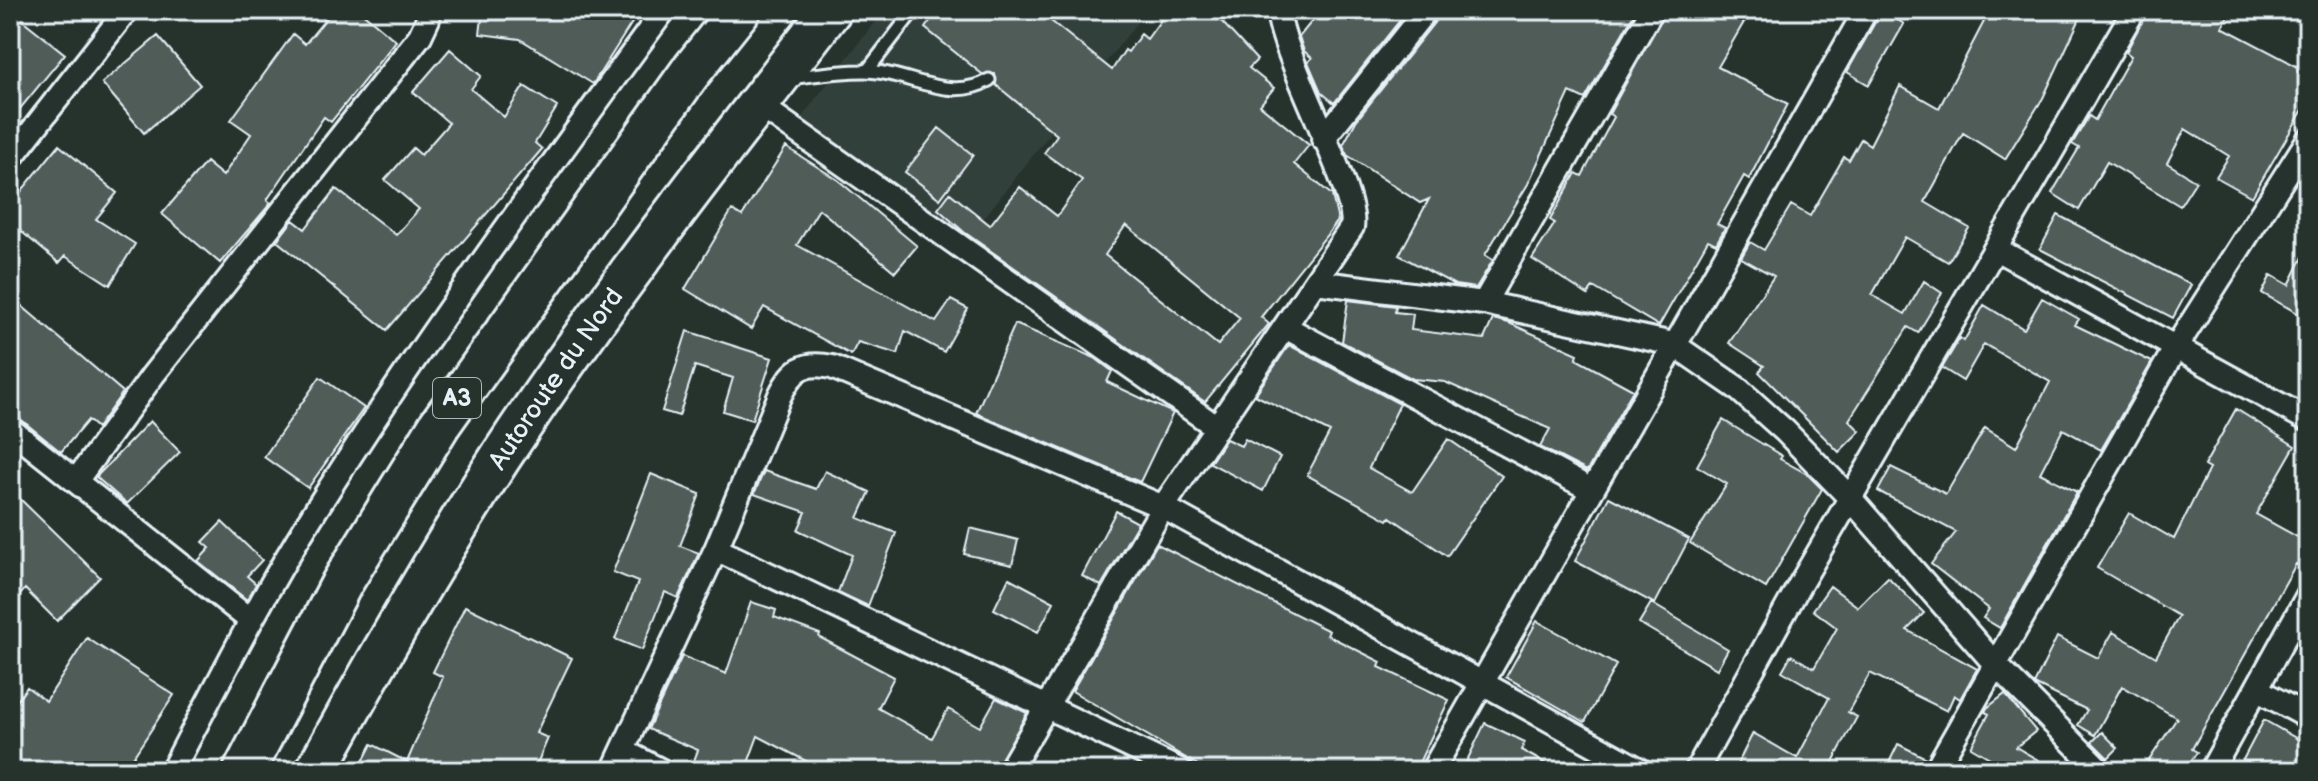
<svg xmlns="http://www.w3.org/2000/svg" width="2318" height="781" font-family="'Balsamiq Sans',sans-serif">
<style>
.built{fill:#333f3a}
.building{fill:#505c59;stroke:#e8f1f8;stroke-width:2;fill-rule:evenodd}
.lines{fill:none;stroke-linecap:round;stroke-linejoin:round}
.service-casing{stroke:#e8f1f8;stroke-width:17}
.minor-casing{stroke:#e8f1f8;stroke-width:28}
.motorway-casing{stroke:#e8f1f8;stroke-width:46}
.service{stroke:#26332d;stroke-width:11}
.minor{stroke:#26332d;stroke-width:22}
.motorway{stroke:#26332d;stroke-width:40}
.labels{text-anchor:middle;stroke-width:6;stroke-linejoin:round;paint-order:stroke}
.shield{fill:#26332d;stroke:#aeb8bb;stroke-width:2}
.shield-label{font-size:24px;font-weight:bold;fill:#e8f1f8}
.street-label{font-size:26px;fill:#e8f1f8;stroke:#26332d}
</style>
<rect width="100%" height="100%" fill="#26332d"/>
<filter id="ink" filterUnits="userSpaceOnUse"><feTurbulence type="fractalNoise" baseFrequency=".0125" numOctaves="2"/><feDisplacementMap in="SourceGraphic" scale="16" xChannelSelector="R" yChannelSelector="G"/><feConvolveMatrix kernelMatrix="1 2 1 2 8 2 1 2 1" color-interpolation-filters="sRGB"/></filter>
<g filter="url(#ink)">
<path class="built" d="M884 10H1147L969 237 962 238 801 118Z"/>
<path class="building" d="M10 10 65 54 10 121Z
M333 10H359L396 41 331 122 324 117 267 200 271 203 220 263 162 214 206 162 223 176 251 134 231 120 293 34 305 44Z
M483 10H640L593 84 520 39 480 34Z
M938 10H1032L1036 19 1046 17 1112 70 1125 50 1128 52 1141 34 1147 39 1168 10H1211L1257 60 1249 68 1274 88 1260 105 1309 145 1294 164 1332 195 1338 221 1261 317 1269 324 1205 402 964 232 938 209 950 193 990 225 1020 187 1057 216 1082 180 1044 153 1057 135 996 85 995 74H982L925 28ZM1126 225 1240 318 1218 345 1105 255Z
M1321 10H1408L1334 103 1321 92 1308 62 1312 58 1304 51 1299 37Z
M1440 10H1636L1585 99 1570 92 1528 184 1485 255 1493 260 1476 288 1455 285 1399 255 1429 199 1420 203 1347 155 1343 145 1356 121 1437 19Z
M1666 10H1751L1718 67 1788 104 1749 179 1744 176 1717 224 1725 228 1716 244 1708 240 1659 326 1593 287 1588 295 1532 259 1555 223 1550 220 1576 173 1582 176 1614 117 1609 114Z
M1882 10 1904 24 1869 85 1847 72Z
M1990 10H2084L2043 98 2005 159 1963 133 1925 202 1969 228 1948 262 1905 237 1872 295 1905 314 1924 281 1942 293 1918 333 1908 327 1849 420 1860 431 1839 452 1759 372 1764 366 1729 343 1774 276 1741 258 1750 242 1764 250 1791 205 1810 216 1844 157 1849 160 1861 139 1870 145 1900 86 1939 108Z
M2148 10H2231L2222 27 2308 72V101L2252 197 2216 177 2229 156 2185 129 2167 163 2196 181 2180 206 2107 162 2079 210 2052 193 2079 148 2072 144 2089 116 2095 120 2131 56 2126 52Z
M158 36 200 85 144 133 102 83Z
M450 49 481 76 471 89 504 117 524 86 557 107 535 143 542 149 387 330 277 241 293 220 305 229 336 189 396 235 419 209 385 180 413 148 421 155 449 123 413 92Z
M939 128 973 155 940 199 905 172Z
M59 145 117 193 96 219 135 244 110 285 65 256 59 263 10 222V205Z
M786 147 838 180 917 246 895 272 819 209 797 245 936 322 951 300 968 309 944 352 905 331 898 354 858 342 851 355 764 307 751 329 685 289 732 210 742 216Z
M2058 215 2191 285 2173 318 2040 249Z
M2308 247V319L2262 293 2271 275 2289 285Z
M10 296 123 392 97 428 88 420 61 452 19 418 10 415Z
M2042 298 2079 319 2075 325 2152 362 2101 450 2063 429 2040 473 2077 492 2000 628 1983 618 1989 609 1931 564 1956 532 1878 491 1891 467 1946 494 1985 428 2016 447 2050 382 1984 344 1963 381 1942 368 1960 338 1964 341 1984 305 2024 329Z
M1348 300 1396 306 1395 312 1413 314 1411 330 1484 339 1493 319 1509 323 1578 354 1576 359 1633 390 1587 471 1540 447 1550 429 1445 382 1413 379 1342 342Z
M1015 324 1095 358 1112 371 1107 382 1173 413 1140 482 976 413Z
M687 331 772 358 752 420 723 411 733 378 695 366 679 416 662 411Z
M1289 345 1400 404 1369 468 1412 492 1448 439 1502 476 1447 556 1390 517 1388 520 1307 475 1330 432 1255 395Z
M320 377 364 408 308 488 264 457Z
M2236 409 2295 446 2256 514 2308 543V571L2296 564 2192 749 2197 752 2184 771H2162L2148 762 2177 718 2122 686 2095 735 2078 725 2087 710 2034 684 2057 637 2098 658 2113 632 2156 657 2179 616 2097 568 2129 513 2174 539 2209 469 2204 466Z
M1723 420 1782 456 1780 459 1807 474 1822 489 1766 588 1690 543 1727 484 1697 466Z
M150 421 180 452 127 504 96 477Z
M1226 439 1241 446 1245 439 1280 457 1263 491 1210 463Z
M764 471 816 489 825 471 870 492 858 518 896 533 868 606 838 592 852 555 798 530 806 512 754 494Z
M651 474 700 494 680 546 699 553 678 598 665 592 642 650 615 639 638 582 613 572Z
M10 489 100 577 57 621 25 589 10 607Z
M1609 497 1689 539 1655 604 1575 561Z
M1116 511 1138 523 1101 586 1082 576Z
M222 522 262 560 247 576 256 584 247 600 198 561 210 548 203 542Z
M970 528 1018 540 1012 565 964 554Z
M1157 544 1329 631 1327 635 1381 662 1379 667 1449 700 1415 771H1208L1072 691Z
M1888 577 1924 613 1907 630 1977 669 1960 699 1954 695 1947 711 1870 673 1848 712 1857 717 1828 771H1734L1753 733 1797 758 1829 698 1782 671 1791 655 1814 668 1837 628 1813 610 1830 586 1858 607Z
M1009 578 1054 602 1038 632 994 609Z
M751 602 776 610 774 617 820 634 819 637 894 677 878 708 932 738 948 709 980 727 996 698 1027 713 995 771H825L758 736 745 771H690L698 750 648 729 682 656 726 674Z
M1651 603 1728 649 1717 669 1639 623Z
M465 606 572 658 536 733 548 738 534 771H358L372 744 407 762 443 677 433 672Z
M1537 621 1616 665 1585 722 1506 677Z
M87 638 174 695 124 771H10V711L27 687 46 701Z
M2005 694 2036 731 2016 747 2057 771H2012L1971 747 1989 714 1985 712 1987 708Z
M2264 720 2308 745V771H2237Z
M1485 723 1525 742 1521 750 1559 771H1462Z
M2102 732 2118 748 2108 758 2092 742Z
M1898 744 1926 758 1921 771H1885Z"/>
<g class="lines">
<defs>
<path id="service" d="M1040 12 1041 10
M867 71 914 10
M790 78C814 75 839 71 864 71 908 71 948 104 989 80"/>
<path id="minor" d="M758 104 1215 426
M1323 139 1426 10
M10 159 127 10
M1996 249 2308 420
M1315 282 1484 303 1673 344 1737 388 1785 431 1851 499 1995 664 2101 771
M1484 303 1652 10
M1285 327 1590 489
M10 429 250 620
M76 481 153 375 420 36 428 19 427 10
M716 549 1181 771
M2258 690 2308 717
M623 751 662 771
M172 771C217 685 260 599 312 516 421 342 543 176 664 10
M613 771 716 549 780 395C793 369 804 361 832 367L1163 507 1642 771
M1009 771 1163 507 1352 227C1360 195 1282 59 1278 10
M1432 771 1866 10
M1696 771 1799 586 2134 10
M1935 771 2176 347 2308 140
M2211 771 2308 595"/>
<g id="motorway">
<path d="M244 771 342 583 440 424 689 74 740 10"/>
<path id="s1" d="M316 771C374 665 434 560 500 458 602 303 717 156 831 10"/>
</g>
</defs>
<use href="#service" class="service-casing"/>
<use href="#minor" class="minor-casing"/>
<use href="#motorway" class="motorway-casing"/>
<use href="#service" class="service"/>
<use href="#minor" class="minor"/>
<use href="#motorway" class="motorway"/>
</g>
</g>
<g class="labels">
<rect class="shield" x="433" y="378" width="48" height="40" rx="6"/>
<g class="shield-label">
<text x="457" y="406">A3</text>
</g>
<g class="street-label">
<text dy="9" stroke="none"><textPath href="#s1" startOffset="460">Autoroute du Nord</textPath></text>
</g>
</g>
<rect width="2318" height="781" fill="none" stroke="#26332d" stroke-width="40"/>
<rect x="20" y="20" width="2278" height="741" fill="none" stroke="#e8f1f8" stroke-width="3" filter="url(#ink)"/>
</svg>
